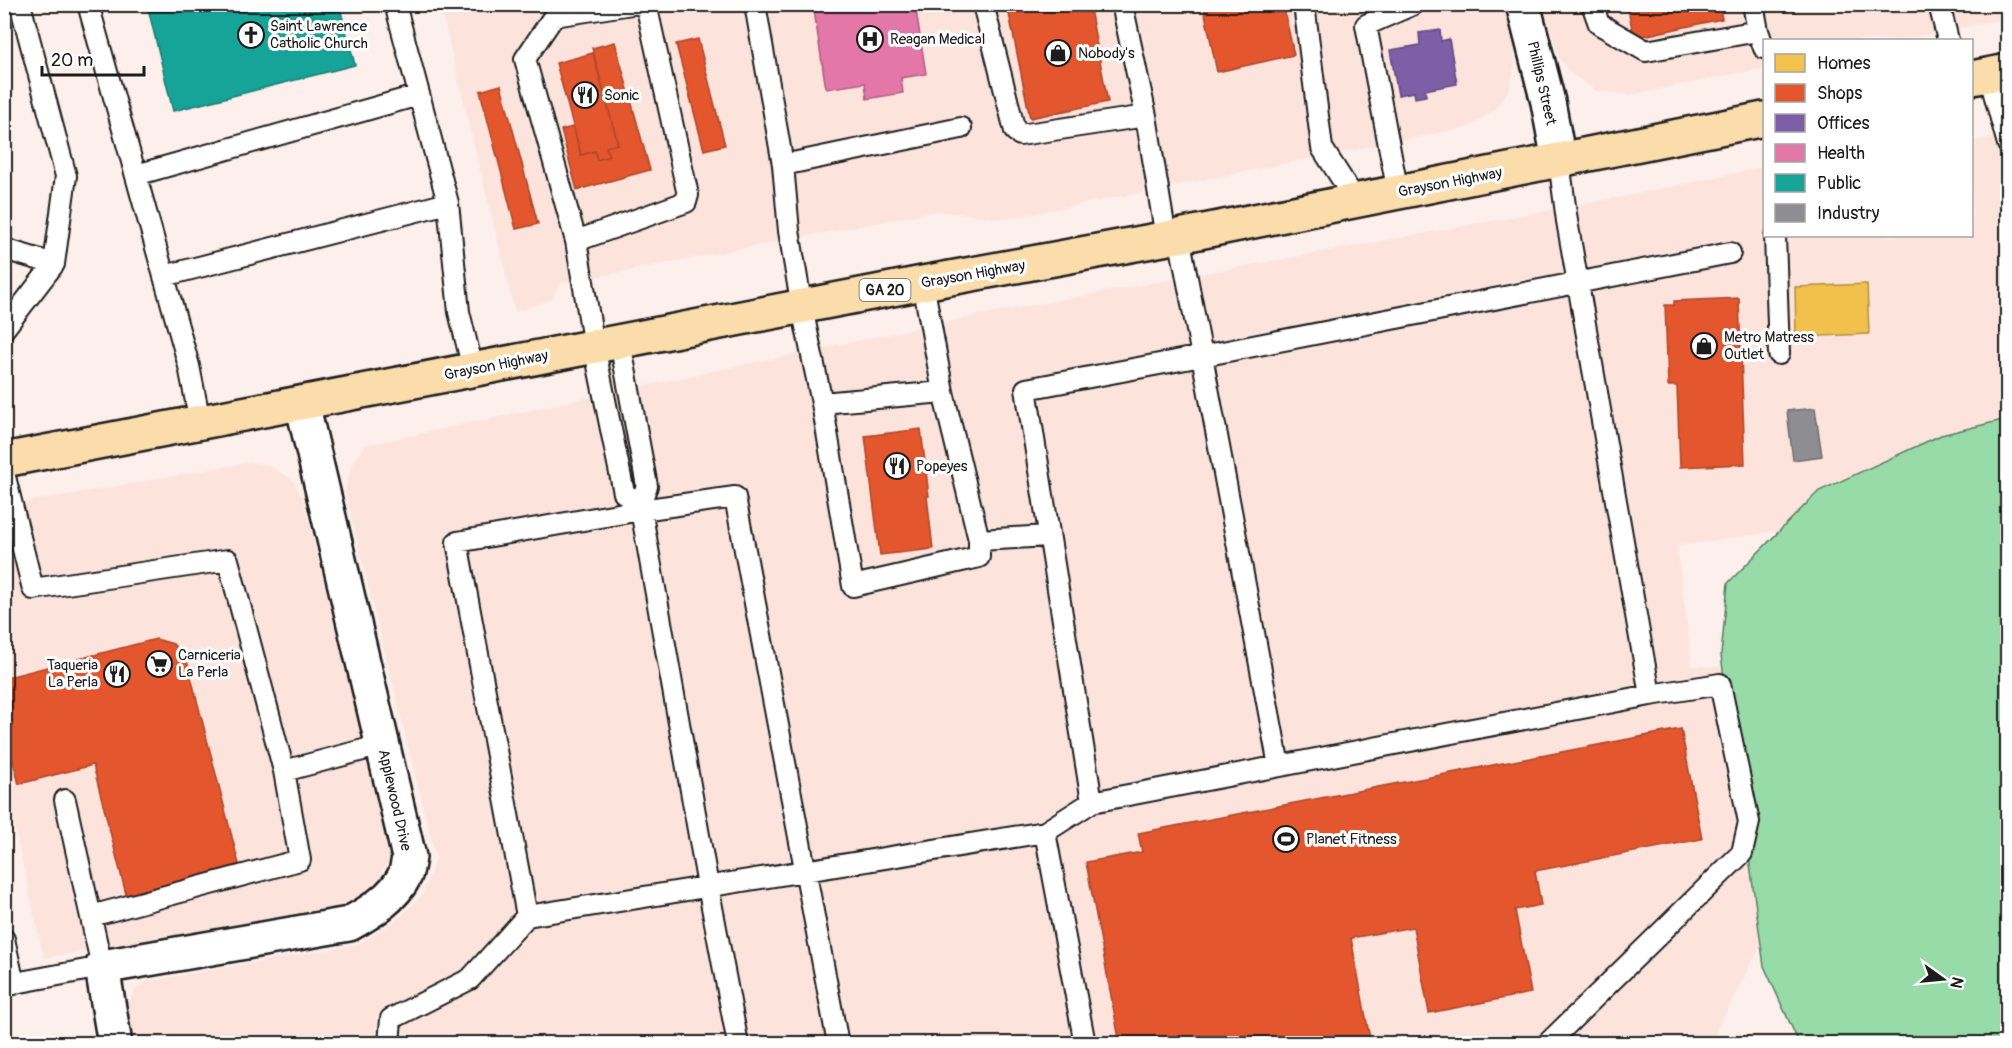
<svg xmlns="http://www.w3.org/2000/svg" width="2012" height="1048" font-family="Pangolin,sans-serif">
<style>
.built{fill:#fce4dd}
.green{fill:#97dca8;stroke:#5a7c62;stroke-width:1.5}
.homes{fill:#f2c14e;stroke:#b2903f;stroke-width:1.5}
.shops{fill:#e4572e;stroke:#a84529;stroke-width:1.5}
.offices{fill:#7b5ea7;stroke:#5e4a7d;stroke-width:1.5}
.health{fill:#e377a8;stroke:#a75c7e;stroke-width:1.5}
.public{fill:#17a398;stroke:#187a73;stroke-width:1.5}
.industry{fill:#8d8d92;stroke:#6b6b6f;stroke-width:1.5}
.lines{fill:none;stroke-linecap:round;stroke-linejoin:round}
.lane-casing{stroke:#1c1c1c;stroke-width:24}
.street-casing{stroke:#1c1c1c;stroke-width:38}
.primary-casing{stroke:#1c1c1c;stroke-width:38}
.lane{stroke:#fff;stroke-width:20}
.street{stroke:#fff;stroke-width:33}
.primary{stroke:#fbdcab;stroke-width:33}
.labels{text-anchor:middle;stroke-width:6;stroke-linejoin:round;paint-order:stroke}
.shield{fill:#fff;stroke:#606060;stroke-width:1.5}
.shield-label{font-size:14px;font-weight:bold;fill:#1c1c1c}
.poi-label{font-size:15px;fill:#1c1c1c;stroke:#fff;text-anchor:start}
.street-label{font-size:15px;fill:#1c1c1c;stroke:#fff}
</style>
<rect width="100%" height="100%" fill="#fdefeb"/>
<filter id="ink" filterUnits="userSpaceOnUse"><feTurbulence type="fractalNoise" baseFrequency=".0167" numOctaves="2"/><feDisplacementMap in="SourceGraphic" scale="12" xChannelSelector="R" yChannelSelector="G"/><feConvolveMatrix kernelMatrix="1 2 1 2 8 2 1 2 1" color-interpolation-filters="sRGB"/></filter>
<g filter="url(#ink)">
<path class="built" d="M2007 4 2008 18 1900 40H1764V68L1630 95 1596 91 1572 74 1560 60 1543 5Z
M440 5H1506L1513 30 1515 63 1510 87 1495 110 1469 127 1007 219 937 211 559 284 552 299 515 312Z
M2007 134V497L1677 546 1692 666 1760 668 1786 896 1710 1043 128 1044 125 1010 135 990 148 981 359 944 399 918 423 894 436 858 345 492 352 463 366 445 979 315 1632 195 1764 167V236H1972V142Z
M251 462 267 465 293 480 304 502 391 844 389 860 378 879 360 895 343 906 44 958 5 784 4 506Z"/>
<path class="green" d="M2007 419V1043H1799L1764 966 1721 655 1728 583 1819 491 1941 435Z"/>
<path class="homes" d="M1867 284 1869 334 1796 337 1795 287Z"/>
<path class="shops" d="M1007 4H1089L1108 102 1030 118Z
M1203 4H1283L1294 55 1217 72Z
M1627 4H1719L1722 19 1634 38Z
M698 39 725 145 704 150 676 44Z
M615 42 650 170 577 190 561 130 573 127 581 155 595 151 597 160 609 156 606 147 618 144 592 48Z
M593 53 618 144 606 147 609 156 597 160 595 151 581 155 556 63Z
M501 85 538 224 516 229 480 91Z
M1739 298 1745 464 1680 467 1677 386H1668L1665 305H1674V301Z
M921 429 929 496H927L933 549 880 555 865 436Z
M156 639 173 644 187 661 241 872 128 902 93 765 19 784 4 728V678Z
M1681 729 1702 839 1535 871 1541 905 1515 910 1531 993 1429 1013 1413 927 1351 938 1371 1044H1120L1086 862 1142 852 1138 833Z"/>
<path class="offices" d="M1440 30 1441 41 1449 39 1457 84 1425 90 1426 96 1415 98 1414 92 1398 95 1390 50 1420 45 1419 33Z"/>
<path class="health" d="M813 4H915L926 74 901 78 903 93 867 99 865 83 826 89Z"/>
<path class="public" d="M147 4H339L355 65 173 111Z"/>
<path class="industry" d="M1815 408 1822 456 1793 460 1787 411Z"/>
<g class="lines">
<defs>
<path id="lane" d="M88 4 189 366 200 422
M395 4 448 203 459 312 473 369
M632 4 554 16 525 59 576 241 594 346 624 493 640 504
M755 4 783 165 789 231 802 308 822 403
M983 4 1015 131 1020 135 1146 116
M1122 4 1146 116 1166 238
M1304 4 1322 148 1356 201
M1592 4 1599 24 1646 51 1758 31 1753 4
M1939 4 1948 40
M1758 31 1764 48
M1989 75 2008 144
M783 165 961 128
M136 175 419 95
M1398 193 1366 25 1414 4
M1179 236 1202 356 1026 389 1092 802 1650 695 1567 221 1559 161
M1775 236 1779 354
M576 241 686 202 688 195 648 13 644 6 638 4
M4 249 54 264
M164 276 448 203
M923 283 943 392
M4 329 54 264 66 176 20 4
M620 342 647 486 640 504 708 886 738 1044
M943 392 979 540V557L853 586 822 403Z
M4 473 33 589 228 560 284 771 382 745
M979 540 1049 536
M1279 766 1202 356 1730 253
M91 916 300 860 284 771
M527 916 457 542 641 510 735 497 838 1044
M4 939 14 984
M4 985 102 967 65 800
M389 1044 391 1019 470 979 527 916 1045 832
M1085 1044 1045 832 1092 802
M1547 1044 1742 853 1749 822 1720 684 1650 695"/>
<path id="street" d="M1523 4 1548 102 1559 161
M115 1044 102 967 349 924C369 913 394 898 405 875 407 870 408 863 409 857L302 403"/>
<path id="primary" d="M1972 78 2008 71
M4 460 923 283 1179 236 1764 119"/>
</defs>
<use href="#lane" class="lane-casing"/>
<use href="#street" class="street-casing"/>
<use href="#primary" class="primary-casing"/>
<use href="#lane" class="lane"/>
<use href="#street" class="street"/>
<use href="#primary" class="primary"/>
</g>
</g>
<defs>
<symbol id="church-ring" viewBox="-11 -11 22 22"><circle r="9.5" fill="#fff" stroke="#1c1c1c" stroke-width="1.5"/><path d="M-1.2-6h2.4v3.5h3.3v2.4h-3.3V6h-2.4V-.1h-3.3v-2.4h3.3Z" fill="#1c1c1c"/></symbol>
<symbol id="hospital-ring" viewBox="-11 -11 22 22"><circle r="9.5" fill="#fff" stroke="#1c1c1c" stroke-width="1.5"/><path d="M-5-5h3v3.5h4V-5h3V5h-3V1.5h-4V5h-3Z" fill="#1c1c1c"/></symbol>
<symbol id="shop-ring" viewBox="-11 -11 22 22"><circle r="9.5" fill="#fff" stroke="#1c1c1c" stroke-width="1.5"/><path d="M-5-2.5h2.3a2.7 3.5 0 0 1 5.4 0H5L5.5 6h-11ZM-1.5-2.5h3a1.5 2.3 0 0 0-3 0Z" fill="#1c1c1c"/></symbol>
<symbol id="restaurant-ring" viewBox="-11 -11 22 22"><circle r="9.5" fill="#fff" stroke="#1c1c1c" stroke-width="1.5"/><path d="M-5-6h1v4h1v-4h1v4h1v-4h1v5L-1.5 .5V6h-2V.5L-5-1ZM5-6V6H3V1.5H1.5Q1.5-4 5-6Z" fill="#1c1c1c"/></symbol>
<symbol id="supermarket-ring" viewBox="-11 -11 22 22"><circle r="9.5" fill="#fff" stroke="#1c1c1c" stroke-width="1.5"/><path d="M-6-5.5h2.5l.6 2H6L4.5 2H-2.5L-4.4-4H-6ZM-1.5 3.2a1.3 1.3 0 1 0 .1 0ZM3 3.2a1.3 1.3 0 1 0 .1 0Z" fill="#1c1c1c"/></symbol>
<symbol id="stadium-ring" viewBox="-11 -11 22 22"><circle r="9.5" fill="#fff" stroke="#1c1c1c" stroke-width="1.5"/><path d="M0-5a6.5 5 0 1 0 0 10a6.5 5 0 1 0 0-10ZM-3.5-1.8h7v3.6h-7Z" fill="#1c1c1c"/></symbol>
</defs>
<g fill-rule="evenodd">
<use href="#church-ring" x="236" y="20" width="30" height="30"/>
<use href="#hospital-ring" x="855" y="24" width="30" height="30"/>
<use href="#shop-ring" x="1043" y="38" width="30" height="30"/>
<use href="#restaurant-ring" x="570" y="80" width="30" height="30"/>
<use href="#shop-ring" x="1689" y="331" width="30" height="30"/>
<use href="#restaurant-ring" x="882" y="451" width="30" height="30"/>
<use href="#supermarket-ring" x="144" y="649" width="30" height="30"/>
<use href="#restaurant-ring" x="102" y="659" width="30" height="30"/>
<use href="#stadium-ring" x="1271" y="824" width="30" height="30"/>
</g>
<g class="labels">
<rect class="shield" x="859.5" y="279" width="51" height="22" rx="4.5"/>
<g class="shield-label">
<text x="885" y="295">GA 20</text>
</g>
<g class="poi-label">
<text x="270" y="31">Saint Lawrence<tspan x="270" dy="17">Catholic Church</tspan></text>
<text x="890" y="44">Reagan Medical</text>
<text x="1078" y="58">Nobody's</text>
<text x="604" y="100">Sonic</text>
<text x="1724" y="342">Metro Matress<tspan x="1724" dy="17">Outlet</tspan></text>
<text x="916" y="471">Popeyes</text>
<text x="178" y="660">Carniceria<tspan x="178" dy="17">La Perla</tspan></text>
<text x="98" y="670" text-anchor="end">Taqueria<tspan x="98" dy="17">La Perla</tspan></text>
<text x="1306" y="844">Planet Fitness</text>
</g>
<g class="street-label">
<text transform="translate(1542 83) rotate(77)" y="5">Phillips Street</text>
<text transform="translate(1450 182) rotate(-11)" y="5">Grayson Highway</text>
<text transform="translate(973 274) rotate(-10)" y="5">Grayson Highway</text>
<text transform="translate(496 365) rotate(-11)" y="5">Grayson Highway</text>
<text transform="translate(395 800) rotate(77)" y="5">Applewood Drive</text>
</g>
</g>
<rect width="2012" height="1048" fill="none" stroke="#fff" stroke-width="24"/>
<rect x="12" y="12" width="1988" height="1024" fill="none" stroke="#1c1c1c" stroke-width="2" filter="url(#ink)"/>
<rect x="1763" y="39" width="210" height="198" fill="#ffffff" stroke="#a4a4a4" stroke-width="1.5"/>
<rect x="1775" y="54" width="30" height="18" fill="#f2c14e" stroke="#a4a4a4" stroke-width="1.5"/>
<text x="1817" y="69" font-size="18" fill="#1c1c1c">Homes</text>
<rect x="1775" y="84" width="30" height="18" fill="#e4572e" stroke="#a4a4a4" stroke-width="1.5"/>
<text x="1817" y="99" font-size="18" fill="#1c1c1c">Shops</text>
<rect x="1775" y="114" width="30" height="18" fill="#7b5ea7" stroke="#a4a4a4" stroke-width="1.5"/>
<text x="1817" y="129" font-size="18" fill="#1c1c1c">Offices</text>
<rect x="1775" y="144" width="30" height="18" fill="#e377a8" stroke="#a4a4a4" stroke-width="1.5"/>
<text x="1817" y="159" font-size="18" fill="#1c1c1c">Health</text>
<rect x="1775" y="174" width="30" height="18" fill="#17a398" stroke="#a4a4a4" stroke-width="1.5"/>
<text x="1817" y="189" font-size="18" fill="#1c1c1c">Public</text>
<rect x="1775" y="204" width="30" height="18" fill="#8d8d92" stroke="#a4a4a4" stroke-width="1.5"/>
<text x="1817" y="219" font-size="18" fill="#1c1c1c">Industry</text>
<g transform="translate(1943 979) rotate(105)" stroke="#ffffff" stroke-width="4.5" paint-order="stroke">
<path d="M0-4.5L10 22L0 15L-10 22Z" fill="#1c1c1c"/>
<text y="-9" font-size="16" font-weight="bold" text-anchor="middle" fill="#1c1c1c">N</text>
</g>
<path d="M42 66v9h102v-9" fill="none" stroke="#1c1c1c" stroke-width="3"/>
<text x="51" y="66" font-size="18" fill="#1c1c1c" stroke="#ffffff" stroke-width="4.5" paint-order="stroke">20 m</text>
</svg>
